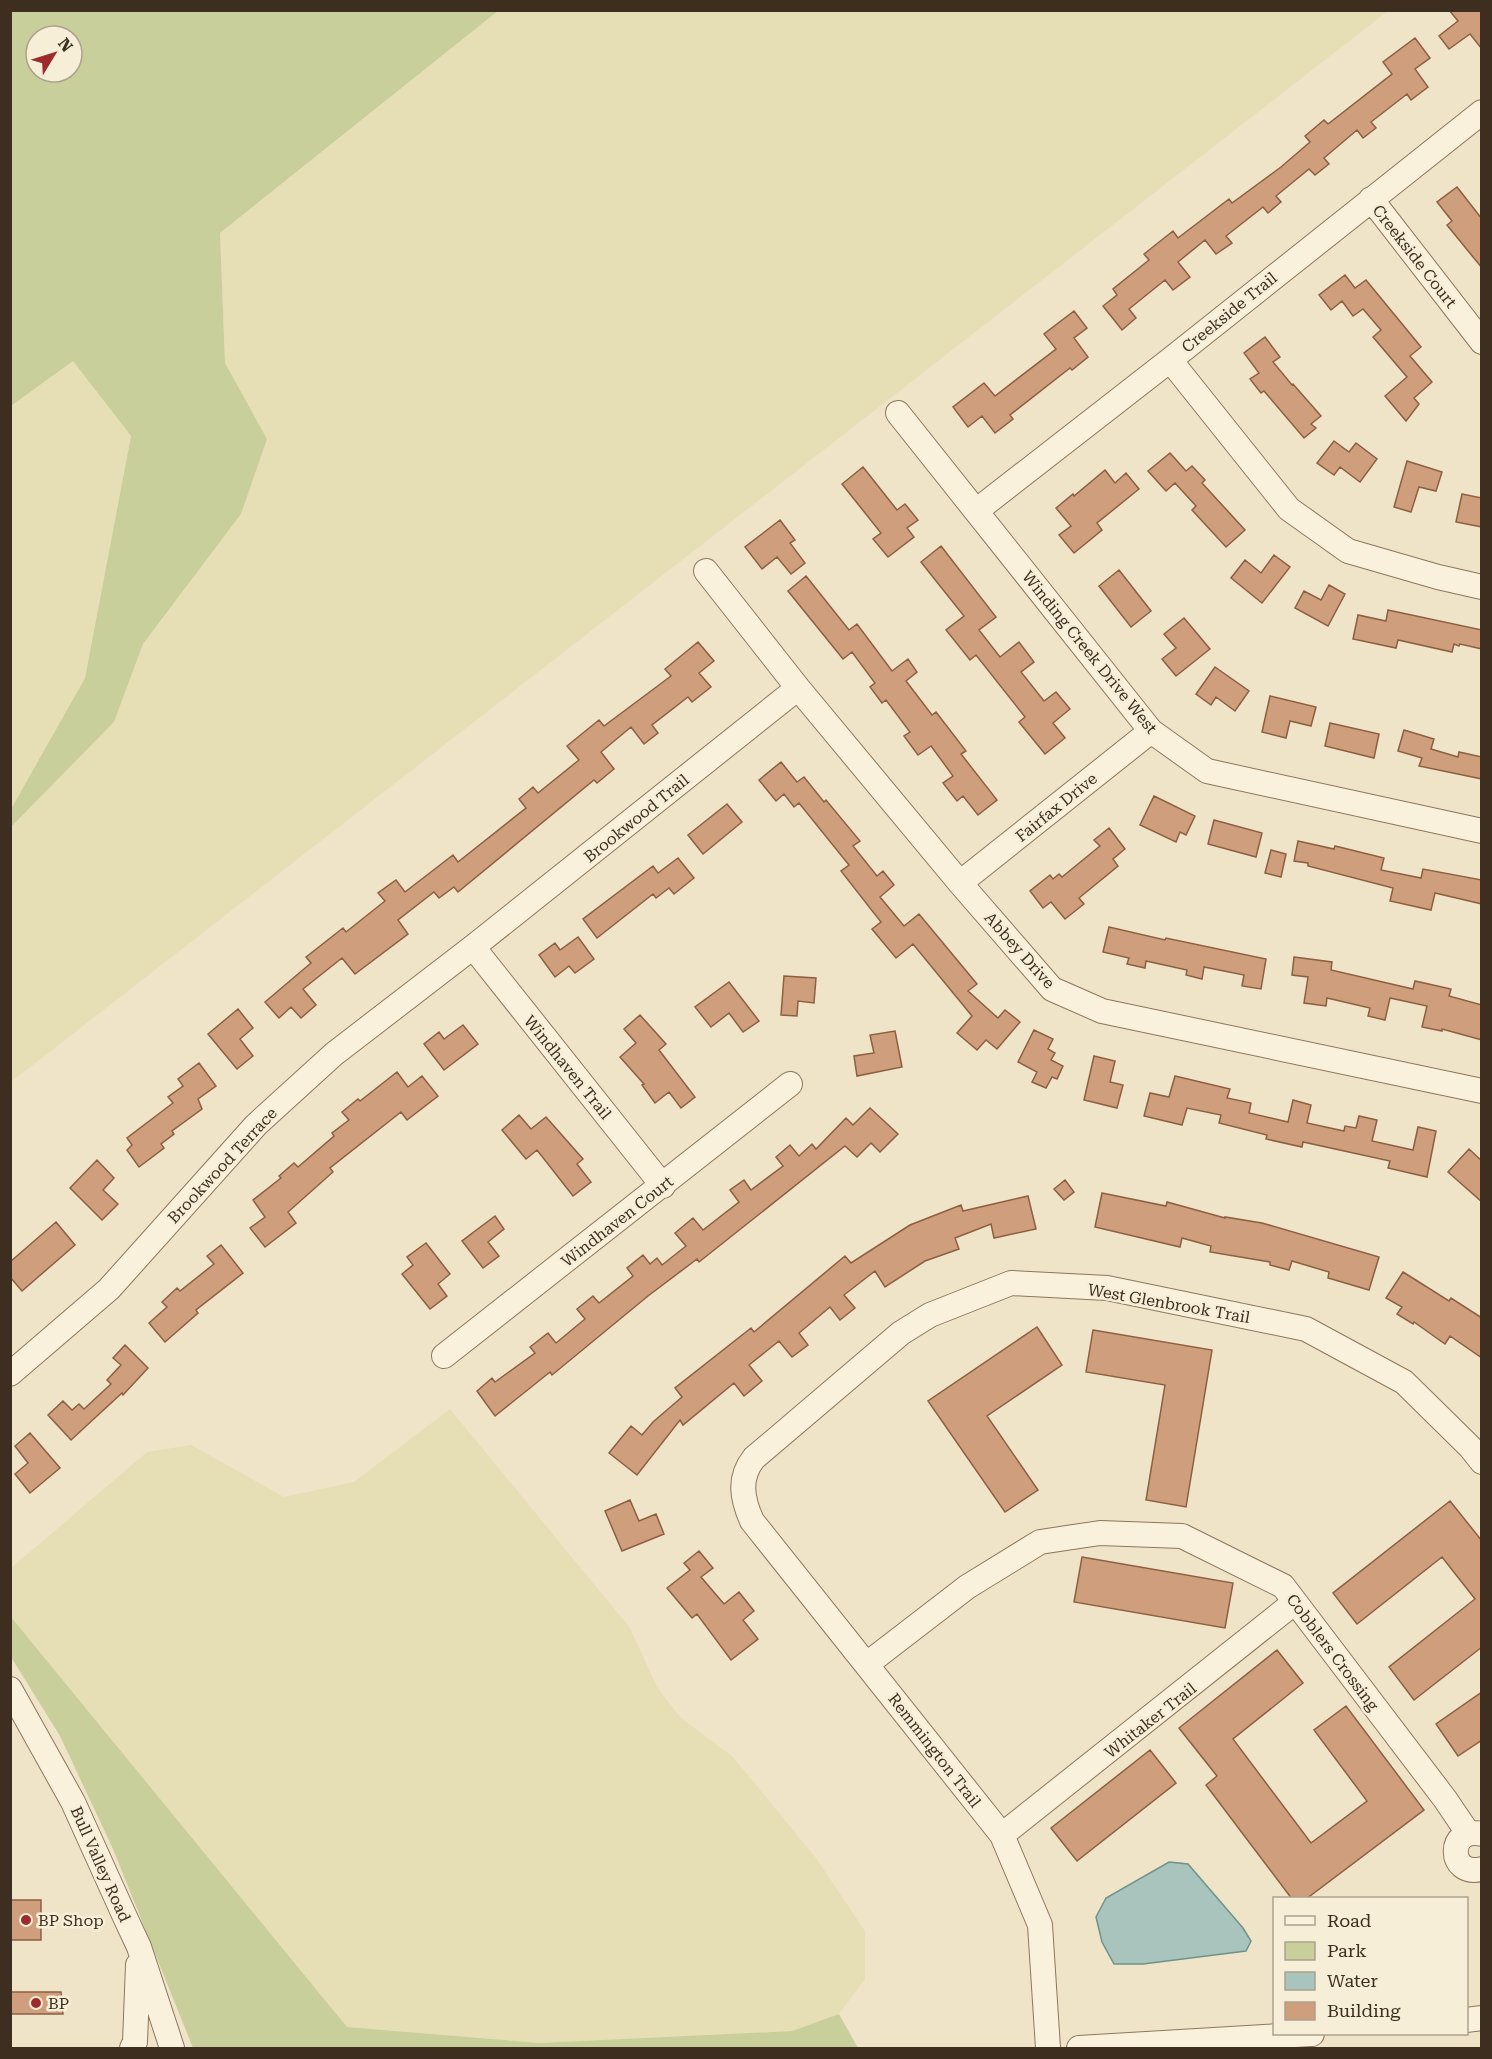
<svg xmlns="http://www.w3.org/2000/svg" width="1492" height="2059" font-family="'Roboto Serif',serif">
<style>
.farmland{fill:#e6deb5}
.green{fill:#c9cf9b;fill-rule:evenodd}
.water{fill:#a9c4bc;stroke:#6f938a;stroke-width:1.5}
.building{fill:#cf9f7d;stroke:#8d5f41;stroke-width:1.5}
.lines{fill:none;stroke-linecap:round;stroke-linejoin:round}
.minor-casing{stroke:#8d765c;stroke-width:26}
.minor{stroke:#faf1dc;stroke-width:24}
.poi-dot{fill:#9e2a2b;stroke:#f7eed8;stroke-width:2}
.labels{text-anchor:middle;stroke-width:5;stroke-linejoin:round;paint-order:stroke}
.street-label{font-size:16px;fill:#3d2e20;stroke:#f7eed8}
.poi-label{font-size:16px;fill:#3d2e20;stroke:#f7eed8;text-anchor:start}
</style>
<rect width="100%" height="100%" fill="#f0e4c8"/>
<path class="farmland" d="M498 11H1388L11 1082V827L114 722 143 644 241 514 266 439 225 363 220 233Z
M73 361 131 436 85 678 11 809V406Z
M450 1409 630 1628 657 1687 680 1717 733 1757 816 1858 865 1931V1979L839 2014 792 2031 539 2043 347 2027 11 1617 10 1569 147 1452 191 1445 284 1497 354 1482Z"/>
<path class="green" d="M11 10 498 11 220 233 225 363 267 439 241 514 143 644 114 722 11 827V809L85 678 131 436 73 361 11 406ZM36 36H72V72H36Z
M11 1617 347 2027 539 2043 792 2031 839 2014 858 2048H193L113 1849 60 1736 11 1657Z"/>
<path class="water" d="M1169 1862 1188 1864 1243 1928 1251 1941 1246 1951 1143 1964H1114L1102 1942 1096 1917 1106 1898Z"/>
<path class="building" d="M1449 10H1482V49L1470 34 1449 49 1439 36 1458 21Z
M1415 38 1430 58 1415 69 1428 87 1411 100 1407 94 1371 122 1376 128 1363 138 1357 130 1324 158 1329 164 1315 175 1309 169 1276 196 1281 202 1268 213 1263 207 1226 236 1232 243 1216 254 1205 240 1178 262 1190 277 1173 290 1165 280 1129 309 1136 318 1122 330 1103 306 1117 295 1113 289 1149 260 1144 254 1173 231 1178 238 1229 199 1232 203 1281 167 1310 142 1305 136 1324 120 1328 124 1392 74 1383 62Z
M1457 187 1482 219V268L1447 225 1452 221 1437 202Z
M1345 275 1355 288 1366 280 1421 347 1410 356 1432 382 1414 398 1419 404 1406 421 1385 396 1407 377 1373 337 1381 330 1363 309 1353 316 1342 301 1331 310 1319 295Z
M1074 311 1087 328 1074 338 1088 357 1072 370 1070 368 1010 415 1013 419 995 433 982 416 968 427 953 407 984 383 995 396 1056 349 1044 334Z
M1265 337 1280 357 1273 362 1292 385 1293 384 1321 416 1311 424 1316 428 1304 438 1264 391 1261 393 1250 379 1259 373 1244 353Z
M1334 441 1349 452 1356 443 1377 459 1360 482 1340 467 1334 475 1317 463Z
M1170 453 1186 471 1192 466 1205 480 1202 483 1245 530 1226 547 1192 510 1196 506 1175 483 1166 491 1148 471Z
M1407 461 1442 472 1436 491 1419 487 1411 512 1394 507Z
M863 467 897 510 905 504 918 520 907 528 914 537 888 557 873 539 881 533 842 484Z
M1105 470 1115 483 1126 473 1139 489 1097 523 1102 530 1074 553 1059 535 1071 526 1056 508 1073 494 1074 496Z
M1462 494 1482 498V527L1456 522Z
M780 520 795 540 790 543 805 563 791 574 777 557 762 569 745 547Z
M941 546 996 617 979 630 1000 657 1019 642 1034 662 1021 672 1044 701 1056 692 1070 709 1053 723 1065 738 1045 754 1019 722 1025 717 976 655 970 660 946 630 964 616 921 562Z
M1274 555 1290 567 1262 603 1231 578 1245 560 1261 573Z
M1119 570 1151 611 1131 627 1099 586Z
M806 576 849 630 857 624 892 671 908 659 917 672 906 681 932 715 936 712 966 751 961 754 997 800 978 815 963 796 957 801 943 783 953 776 931 746 918 755 904 736 910 732 886 700 882 703 870 687 875 683 852 652 843 659 788 591Z
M1329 585 1345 594 1328 626 1295 608 1304 591 1321 600Z
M1388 610 1482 630V649L1460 644 1459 646 1454 644 1452 652 1398 640 1396 648 1353 639 1358 615 1386 621Z
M1184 618 1210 649 1176 676 1162 659 1176 648 1164 634Z
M698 642 714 661 699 673 711 687 692 702 688 697 652 725 658 733 644 744 631 727 601 752 614 769 597 783 594 780 458 892 454 887 439 898 434 892 398 920 408 934 355 974 342 958 303 989 316 1005 301 1018 291 1007 279 1018 265 1002 311 963 306 957 343 928 346 932 385 901 378 893 396 880 405 892 453 855 458 862 526 808 519 799 533 787 538 793 579 760 567 746 599 720 604 726 671 676 665 669Z
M1215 667 1249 691 1235 711 1216 697 1211 705 1196 694Z
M1270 696 1316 707 1311 726 1290 721 1286 738 1262 732Z
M1330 723 1379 734 1374 758 1325 746Z
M1404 730 1434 739 1431 749 1458 757 1459 752 1482 757V779L1419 766 1422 758 1398 751Z
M781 762 797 782 804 777 824 802 826 800 860 841 853 846 877 876 883 871 894 885 880 897 904 926 919 914 977 984 968 991 998 1018 1005 1010 1020 1022 997 1049 986 1040 977 1050 957 1033 972 1016 913 944 896 958 872 929 881 922 841 871 849 865 799 803 794 807 784 794 776 801 759 780Z
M1154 796 1195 816 1186 835 1180 832 1176 842 1140 825Z
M727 804 742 822 703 854 688 835Z
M1214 820 1262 833 1256 857 1208 844Z
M1109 828 1125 849 1113 859 1118 866 1079 898 1084 904 1065 919 1051 902 1043 908 1030 891 1050 875 1053 879 1059 874 1062 877 1100 846 1094 840Z
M1298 841 1334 849 1335 846 1384 858 1381 870 1421 878 1423 869 1482 880V904L1435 893 1431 910 1390 901 1393 888 1308 866V863L1294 861Z
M1271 850 1286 854 1281 877 1265 873Z
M678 858 694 878 674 894 669 888 656 898 653 894 597 938 583 919 653 866 658 873Z
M1109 927 1165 940 1166 938 1266 959 1261 989 1242 986 1244 975 1204 967 1202 979 1186 975 1187 970 1146 961 1145 968 1127 964 1129 958 1103 952Z
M578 937 594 959 575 973 569 966 555 977 539 955 555 943 560 950Z
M1294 957 1332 962 1331 970 1413 989 1415 981 1451 989 1449 996 1482 1005V1040L1442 1029V1031L1422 1027 1427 1006 1390 998 1385 1020 1368 1016 1370 1008 1327 998 1326 1006 1304 1003 1308 977 1292 975Z
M784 976 816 978 814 1003 798 1001 797 1016 781 1015Z
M729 982 759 1021 743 1032 729 1013 711 1027 695 1007Z
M238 1009 253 1028 240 1039 253 1056 237 1069 208 1034Z
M640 1015 666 1044 659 1050 695 1097 681 1108 669 1092 655 1103 642 1085 644 1084 620 1057 636 1043 624 1029Z
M463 1025 478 1044 444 1070 424 1044 439 1032 444 1039Z
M1034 1030 1053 1039 1048 1049 1055 1053 1051 1060 1063 1066 1057 1079 1052 1077 1046 1088 1032 1082 1037 1072 1018 1062Z
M895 1031 902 1067 857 1076 854 1056 874 1053 870 1035Z
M1094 1056 1115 1061 1110 1082 1123 1085 1117 1108 1084 1100Z
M199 1063 216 1086 198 1099 202 1109 172 1131 174 1134 161 1144 164 1148 139 1167 127 1150 132 1145 127 1138 173 1103 168 1097 183 1086 178 1079Z
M397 1072 408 1087 422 1076 438 1096 407 1120 401 1112 330 1168 333 1172 288 1212 296 1223 265 1247 250 1228 265 1217 253 1200 281 1178 279 1176 294 1163 298 1167 334 1136 332 1133 349 1120 342 1112 358 1099 360 1101Z
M1175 1076 1230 1089 1227 1098 1251 1103 1249 1113 1288 1122 1293 1100 1311 1105 1307 1123 1344 1131 1345 1126 1356 1128 1359 1116 1377 1120 1372 1141 1413 1150 1418 1127 1436 1131 1427 1177 1388 1168 1390 1161 1303 1142 1302 1147 1266 1139 1267 1135 1219 1123 1221 1115 1187 1108 1182 1125 1144 1116 1150 1093 1169 1097Z
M870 1108 898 1134 880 1152 871 1143 857 1157 845 1146 699 1262 697 1259 648 1296 552 1375 550 1372 495 1416 477 1391 492 1378 495 1382 535 1353 530 1347 548 1333 556 1343 585 1319 577 1309 593 1296 599 1303 633 1276 627 1268 643 1255 650 1264 657 1258 662 1265 686 1246 675 1233 693 1218 703 1230 739 1202 730 1190 744 1180 751 1190 783 1166 776 1157 790 1145 799 1156 812 1144 816 1149 846 1118 853 1125Z
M519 1115 531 1129 546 1117 583 1159 577 1164 591 1182 573 1196 537 1150 526 1159 502 1130Z
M1469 1149 1482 1161V1202L1448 1172Z
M97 1160 114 1178 103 1190 118 1204 102 1220 70 1188Z
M1065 1180 1074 1192 1064 1200 1054 1189Z
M1102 1193 1166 1206 1167 1202 1225 1218V1217L1262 1223 1379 1257 1369 1290 1328 1278 1329 1272 1292 1261 1289 1270 1270 1265V1262L1210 1252 1211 1246 1182 1238 1180 1247 1095 1227Z
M1028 1196 1036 1229 994 1238 991 1224 955 1238 959 1249 925 1261 885 1287 875 1271 844 1295 855 1308 840 1320 830 1307 799 1333 808 1345 792 1357 779 1341 749 1365 762 1381 744 1396 734 1383 683 1425 680 1420 637 1475 609 1453 631 1426 642 1435 653 1422 682 1397 675 1388 751 1328 754 1332 845 1256 851 1263 910 1225 961 1205 963 1211Z
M495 1216 504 1229 488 1242 499 1256 483 1268 462 1241Z
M56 1222 75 1245 22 1291 10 1277V1262Z
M426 1243 450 1274 438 1284 447 1296 430 1309 402 1274 413 1265 407 1257Z
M221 1245 243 1273 196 1310 198 1313 165 1342 149 1323 167 1307 162 1302 177 1288 180 1291 214 1264 207 1256Z
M1403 1272 1449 1301 1451 1298 1482 1318V1358L1450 1336 1445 1344 1414 1322 1413 1324 1397 1314 1402 1307 1386 1298Z
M1037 1327 1062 1365 987 1416 1038 1490 1005 1512 928 1401Z
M1093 1330 1212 1350 1186 1507 1146 1500 1165 1385 1086 1372Z
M125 1345 148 1368 123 1395 122 1393 71 1440 48 1415 63 1401 72 1410 79 1404 84 1409 111 1384 107 1380 121 1365 113 1358Z
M30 1433 60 1468 30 1493 15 1474 28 1463 15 1446Z
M630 1500 639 1521 656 1514 664 1534 622 1551 605 1511Z
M1450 1501 1482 1541V1647L1414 1700 1389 1667 1475 1599 1442 1557 1357 1624 1333 1593Z
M699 1551 713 1568 701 1577 724 1604 739 1592 754 1611 743 1620 758 1639 731 1660 697 1614 692 1618 667 1588 690 1570 684 1563Z
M1082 1557 1233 1583 1225 1628 1074 1602Z
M1277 1650 1303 1683 1233 1739 1311 1843 1367 1801 1314 1730 1346 1706 1424 1810 1306 1899H1292L1206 1785 1217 1776 1179 1728Z
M1482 1692V1740L1458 1756 1436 1724Z
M1150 1750 1176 1783 1077 1861 1051 1828Z
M10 1900H41V1940H10Z
M10 1992H61L63 2014H10Z"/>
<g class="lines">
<defs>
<path id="minor" d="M1371 199 1482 342
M1170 360 1289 509 1348 551 1438 577 1482 587
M898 413 1151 731 1207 771 1482 831
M976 511 1170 360 1482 112
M706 571 798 688 960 883 1052 989 1102 1011 1482 1091
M960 883 1151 731
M473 947 663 1186
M444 1356 790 1084
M10 1374 109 1289 256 1125 334 1054 473 947 798 688
M867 1664 967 1587 1040 1542 1100 1533 1182 1536 1283 1586 1445 1799 1468 1833
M10 1689 73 1802 125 1917 139 1947 172 2048
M1482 1834C1447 1825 1447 1878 1482 1869
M1002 1835 1295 1602
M1466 2020 1482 2018
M132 2048 135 2042 138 1965
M1048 2048 1040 1925 1002 1835 752 1521C742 1499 738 1478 754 1458L901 1333 930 1315 1011 1283 1107 1288 1306 1329 1404 1382 1470 1447 1482 1462
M1079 2048 1312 2034"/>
</defs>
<use href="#minor" class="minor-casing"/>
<use href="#minor" class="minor"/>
</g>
<g class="poi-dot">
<circle cx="26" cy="1920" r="6"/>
<circle cx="36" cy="2003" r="6"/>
</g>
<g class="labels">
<g class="street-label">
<text transform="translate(1415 256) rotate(52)" y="6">Creekside Court</text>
<text transform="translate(1229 312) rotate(-39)" y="6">Creekside Trail</text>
<text transform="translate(1090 652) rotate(51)" y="6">Winding Creek Drive West</text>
<text transform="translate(1056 807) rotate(-39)" y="6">Fairfax Drive</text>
<text transform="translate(636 818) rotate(-39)" y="6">Brookwood Trail</text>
<text transform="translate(1020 950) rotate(48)" y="6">Abbey Drive</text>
<text transform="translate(568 1067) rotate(51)" y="6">Windhaven Trail</text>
<text transform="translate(222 1165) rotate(-47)" y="6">Brookwood Terrace</text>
<text transform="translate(617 1221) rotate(-38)" y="6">Windhaven Court</text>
<text transform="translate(1169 1303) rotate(10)" y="6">West Glenbrook Trail</text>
<text transform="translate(1333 1652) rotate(53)" y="6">Cobblers Crossing</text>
<text transform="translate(1150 1720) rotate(-38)" y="6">Whitaker Trail</text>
<text transform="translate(935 1750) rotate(52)" y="6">Remmington Trail</text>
<text transform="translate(101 1864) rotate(66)" y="6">Bull Valley Road</text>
</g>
<g class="poi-label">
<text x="38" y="1926">BP Shop</text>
<text x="48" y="2009">BP</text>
</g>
</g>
<rect width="1492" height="2059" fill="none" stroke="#3d2e20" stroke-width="24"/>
<rect x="1273" y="1897" width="195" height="138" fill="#f7eed8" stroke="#ada18e" stroke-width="1.5"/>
<rect x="1285" y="1916" width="30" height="9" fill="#faf1dc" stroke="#ada18e" stroke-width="1.5"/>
<text x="1327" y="1927" font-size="18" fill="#3d2e20">Road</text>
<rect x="1285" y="1942" width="30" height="18" fill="#c9cf9b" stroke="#ada18e" stroke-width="1.5"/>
<text x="1327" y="1957" font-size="18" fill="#3d2e20">Park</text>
<rect x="1285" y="1972" width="30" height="18" fill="#a9c4bc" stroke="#ada18e" stroke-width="1.5"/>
<text x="1327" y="1987" font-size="18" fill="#3d2e20">Water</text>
<rect x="1285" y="2002" width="30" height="18" fill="#cf9f7d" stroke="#ada18e" stroke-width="1.5"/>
<text x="1327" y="2017" font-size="18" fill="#3d2e20">Building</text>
<g transform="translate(54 54) rotate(52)"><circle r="28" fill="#f7eed8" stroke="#ada18e" stroke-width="1.5"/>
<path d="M0-4.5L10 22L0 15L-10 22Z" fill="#9e2a2b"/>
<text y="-9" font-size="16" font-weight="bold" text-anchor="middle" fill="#3d2e20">N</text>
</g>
</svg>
